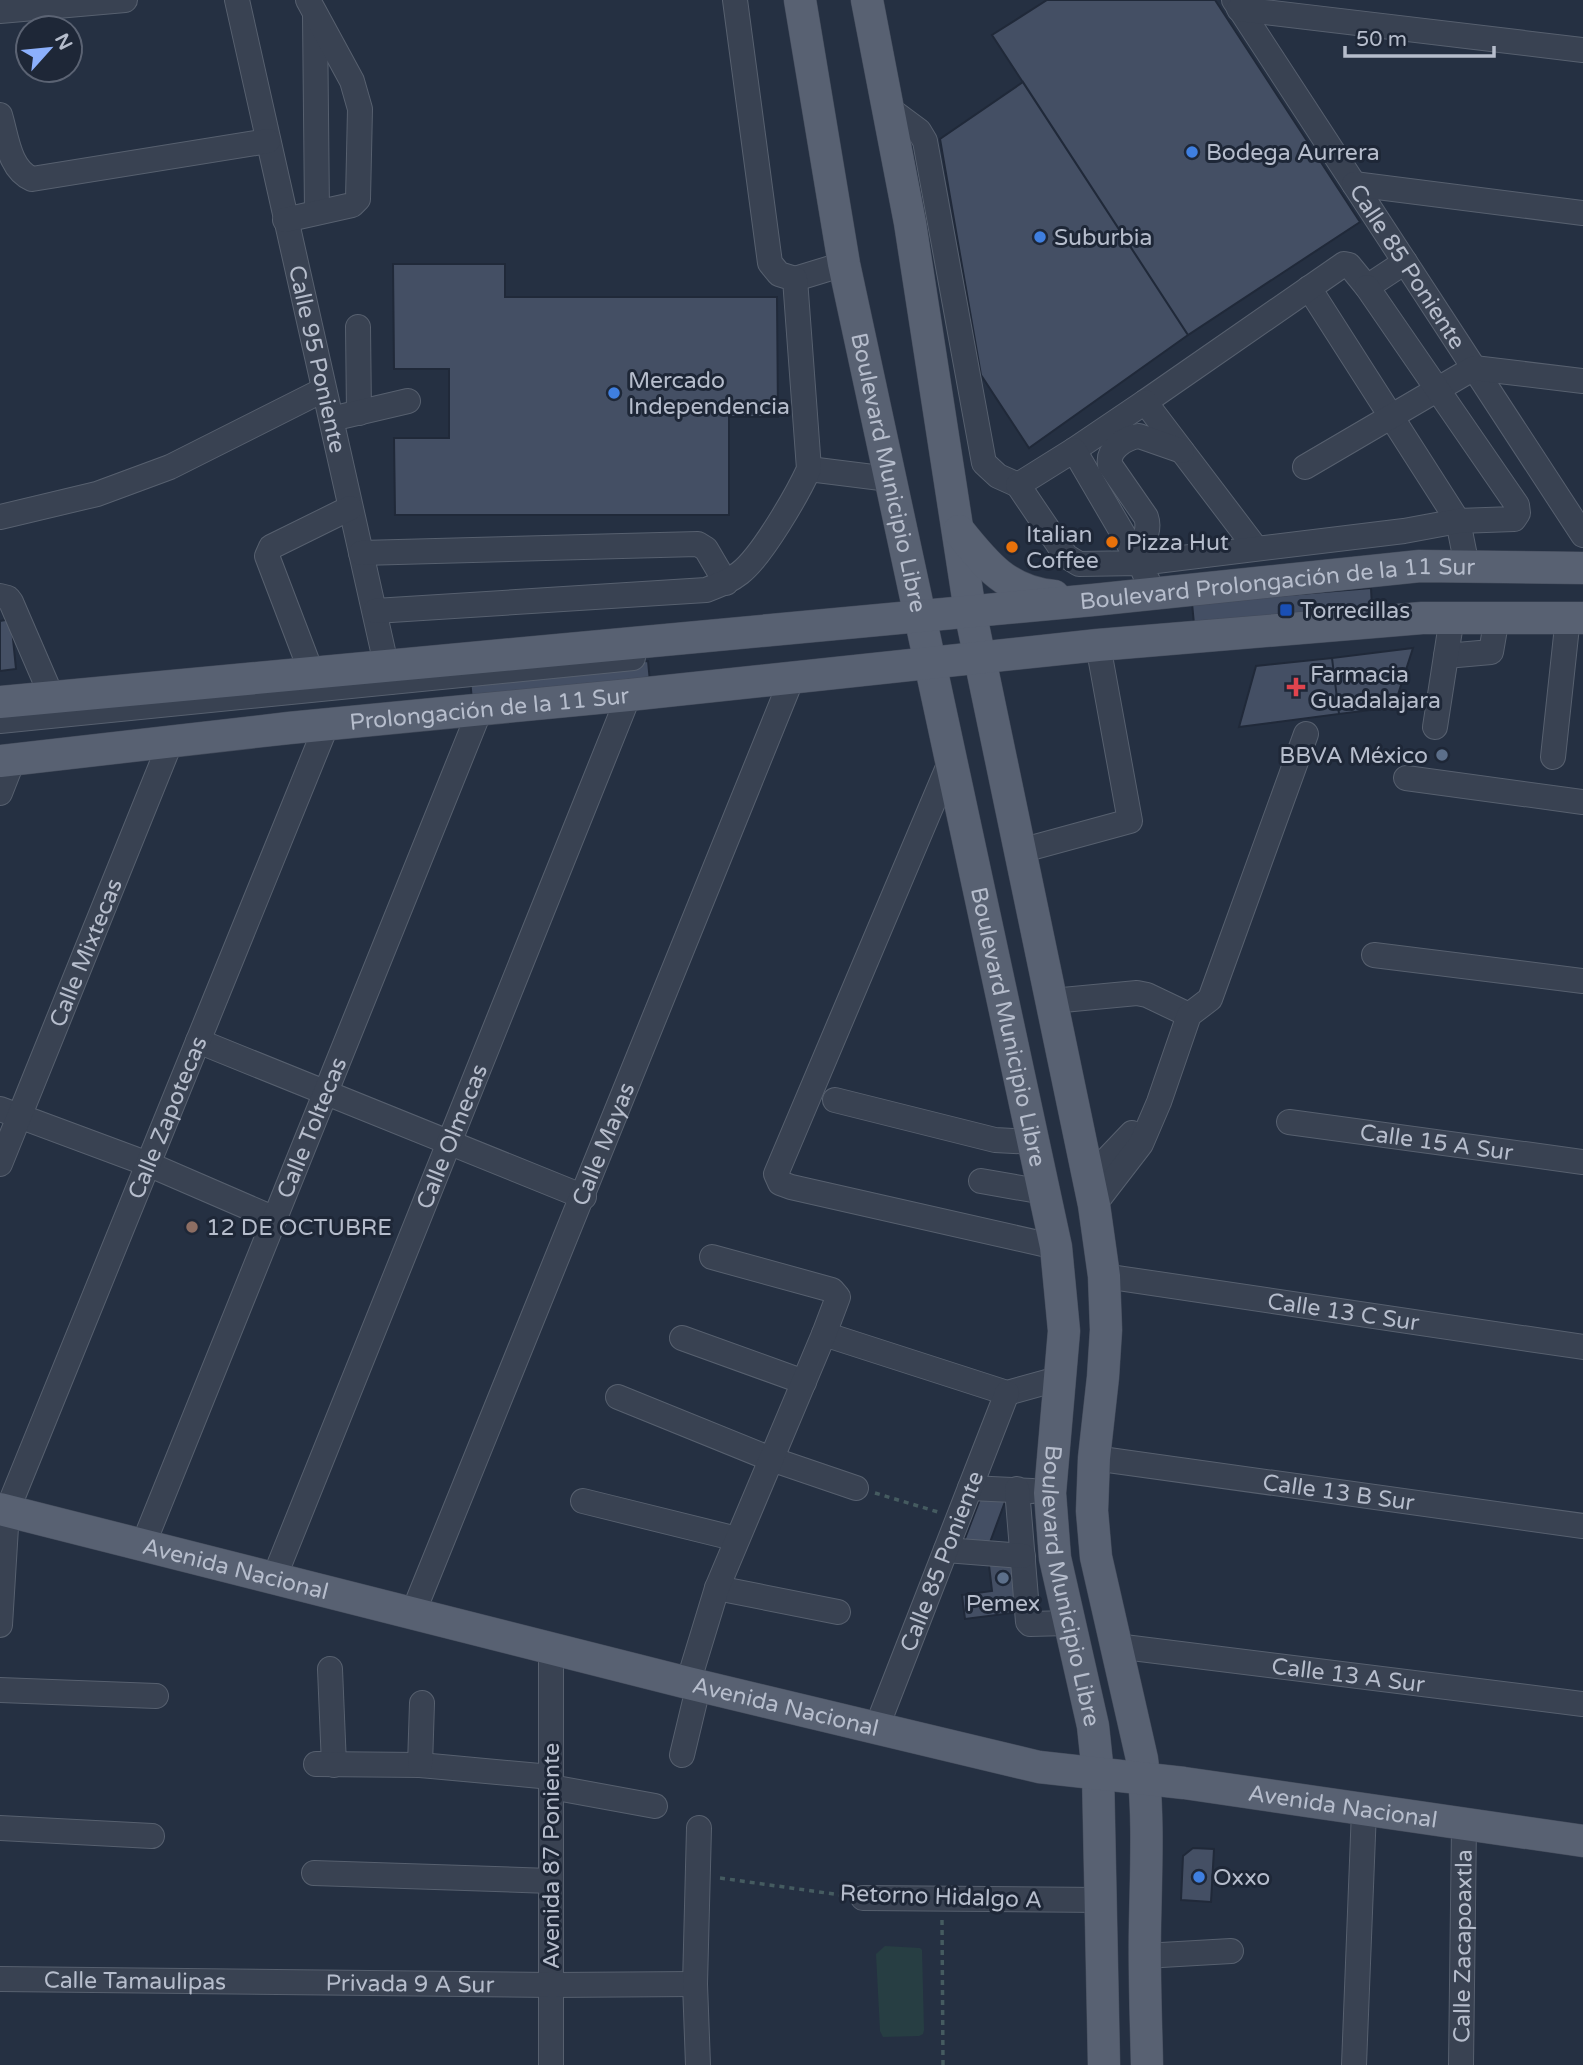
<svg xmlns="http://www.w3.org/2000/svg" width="1583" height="2065" font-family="'Varela Round',sans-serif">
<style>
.green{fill:#273e43}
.building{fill:#444f64;stroke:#202939;stroke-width:2}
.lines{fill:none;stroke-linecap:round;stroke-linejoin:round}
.minor-casing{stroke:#57606f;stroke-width:26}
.major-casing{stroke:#434b5b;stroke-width:33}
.path{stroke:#455b60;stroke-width:3.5;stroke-dasharray:5 5;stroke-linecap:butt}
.minor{stroke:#394252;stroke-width:24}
.major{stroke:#586172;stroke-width:32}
.shop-dot{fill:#3f7fe0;stroke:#1e2737;stroke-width:2.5}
.food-dot{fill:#e8710a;stroke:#1e2737;stroke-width:2.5}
.transit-dot{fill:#1a4fb4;stroke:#1e2737;stroke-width:2.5}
.health-dot{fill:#e0444e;stroke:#1e2737;stroke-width:2.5}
.service-dot{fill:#5c6f8a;stroke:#1e2737;stroke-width:2.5}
.education-dot{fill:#8d6e63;stroke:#1e2737;stroke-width:2.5}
.labels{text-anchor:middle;stroke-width:6;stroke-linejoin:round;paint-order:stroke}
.poi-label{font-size:23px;fill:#b6bdcc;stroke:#1e2737;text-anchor:start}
.street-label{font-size:23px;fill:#b6bdcc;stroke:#1e2737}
</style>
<rect width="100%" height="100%" fill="#253042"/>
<path class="green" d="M885 1946 920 1948 922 1950 924 2030 923 2034 919 2036 883 2037 880 2031 876 1954Z"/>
<path class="building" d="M1047 0H1215L1360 222 1188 335 992 35Z
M1023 82 1188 335 1029 448 981 375 940 139Z
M393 264H505V297H777L778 417H729V515H395L394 438H449V369H394Z
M1371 588 1372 609 1194 624 1192 603Z
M11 619 16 669 0 671V621Z
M1413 648 1394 707 1339 714 1332 658Z
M1332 658 1339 714 1239 727 1256 666Z
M648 661 650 682 472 700 470 679Z
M1009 1491 989 1545 961 1549 982 1494Z
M1013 1561 1020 1612 965 1619 962 1595 992 1591 989 1565Z
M1193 1848 1214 1849 1211 1902 1181 1900 1183 1856Z"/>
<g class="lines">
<defs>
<g id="minor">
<path id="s1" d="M237 0 390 682"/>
<path id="s2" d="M1234 0 1583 535"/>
<path d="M1239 9 1583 50"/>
<path d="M0 11 125 0"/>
<path d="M315 16 317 212"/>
<path d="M888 108 919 131 925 141 984 463 998 476 1018 485"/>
<path d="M0 115C7 138 9 169 32 179L268 141"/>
<path d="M1354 184 1583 213"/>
<path d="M285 220 352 205 358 199 360 109 352 81 308 0"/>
<path d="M795 279 844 264"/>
<path d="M1309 288 1458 521 1467 566"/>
<path d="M358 327 359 413"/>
<path d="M1145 402 1344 264 1349 265 1367 287 1405 262"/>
<path d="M344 416 408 401"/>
<path d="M1074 450 1145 402 1255 547"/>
<path d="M1305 467 1474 368 1583 381"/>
<path d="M809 469 889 479"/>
<path d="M0 517 97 494 170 467 323 390"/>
<path d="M361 553 698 544 706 549 726 583"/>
<path d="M1136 556C1142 543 1151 531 1146 517L1110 465C1107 449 1125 438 1139 436L1182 451"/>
<path d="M1153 593 1140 563 1074 450 1018 485 1066 556 1079 564 1140 563 1404 531 1458 521 1514 519 1518 513 1517 505 1367 287"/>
<path d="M0 596 8 598 11 602 52 697"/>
<path d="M375 611 706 590C719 585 730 581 740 573 762 556 797 495 809 469L795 279 779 274 770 263 735 0"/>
<path d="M1446 656 1491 652 1497 617"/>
<path d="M312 674 267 556 271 547 350 508"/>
<path d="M0 721 633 658"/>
<path d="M1435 727 1452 617"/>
<path d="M1553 757 1568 617"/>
<path d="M951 760 776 1174 780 1183 791 1187 1056 1247"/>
<path d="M1406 778 1583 802"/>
<path d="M0 793 13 760"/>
<path d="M1020 851 1130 821 1098 645"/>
<path d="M1374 955 1583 981"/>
<path d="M1052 1001 1137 993 1147 995 1189 1015"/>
<path d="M198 1041 584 1197"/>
<path d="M835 1100 995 1140 1034 1142"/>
<path d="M0 1109 148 1164 275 1219"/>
<path id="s3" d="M1289 1122 1583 1162"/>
<path id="s4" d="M0 1164 171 741"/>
<path d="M1089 1178 1132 1133"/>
<path d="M981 1181 1044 1192"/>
<path d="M1094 1205 1141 1144 1159 1102 1189 1015 1210 999 1306 734"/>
<path id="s5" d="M1104 1276 1583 1347"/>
<path d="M824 1334 1007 1393 1061 1378"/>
<path d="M682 1338 804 1382"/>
<path d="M618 1397 771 1459 856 1488"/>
<path id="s6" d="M1094 1458 1583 1526"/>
<path d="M970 1488 1032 1491"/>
<path d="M1017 1489 1028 1622 1030 1624 1068 1623"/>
<path d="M583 1501 737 1539"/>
<path id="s7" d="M143 1545 480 710"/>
<path d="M946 1550 1023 1556"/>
<path id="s8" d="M274 1578 629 695"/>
<path d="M717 1588 838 1612"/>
<path id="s9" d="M413 1613 792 678"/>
<path id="s10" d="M0 1625 7 1511 327 724"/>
<path id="s11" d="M1116 1646 1583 1704"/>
<path d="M551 1647V2065"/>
<path d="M330 1669 334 1765"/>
<path d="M688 1683 717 1588 824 1334 838 1297 832 1290 712 1257"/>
<path d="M0 1690 156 1696"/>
<path id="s12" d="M876 1729 1007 1393"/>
<path d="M682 1755 699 1684"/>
<path d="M316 1764 420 1765 551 1777"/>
<path d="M420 1765 422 1703"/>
<path d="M551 1787 655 1806"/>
<path d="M0 1828 152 1836"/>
<path d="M314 1873 551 1881"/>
<path d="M863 1898 1101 1900"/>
<path d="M1144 1956 1231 1951"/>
<path id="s13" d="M0 1979 551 1985 695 1984"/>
<path d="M698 2065 695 1984 699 1828"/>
<path d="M1354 2065 1364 1810"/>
<path id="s14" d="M1461 2065 1464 1825"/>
</g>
<g id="major">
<path id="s15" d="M800 0 844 264 1056 1247 1064 1331 1050 1493 1055 1558 1093 1726 1098 1773 1104 2065"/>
<path d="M867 0 910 223 970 611 1094 1205 1104 1276 1106 1330 1103 1377 1094 1458 1092 1511 1096 1557 1142 1759C1149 1814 1146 1870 1145 1926 1144 1972 1146 2019 1147 2065"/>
<path d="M959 531C986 565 1008 592 1054 596"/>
<path id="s16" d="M0 702 1093 600 1420 566 1583 568"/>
<path id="s17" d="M0 761 289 728 629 695 1098 645 1422 618H1583"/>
<path id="s18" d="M0 1509 688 1683 1039 1767 1184 1783 1583 1841"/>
</g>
</defs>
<use href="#minor" class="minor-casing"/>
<use href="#major" class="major-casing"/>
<path class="path" d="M875 1493 938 1512
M720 1878 841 1895
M942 1920 943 2065"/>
<use href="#minor" class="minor"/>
<use href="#major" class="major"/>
</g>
<g class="shop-dot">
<circle cx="1192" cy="152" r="7"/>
<circle cx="1040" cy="237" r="7"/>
<circle cx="614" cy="393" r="7"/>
<circle cx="1199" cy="1877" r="7"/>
</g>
<g class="food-dot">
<circle cx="1112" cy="542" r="7"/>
<circle cx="1012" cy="547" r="7"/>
</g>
<rect class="transit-dot" x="1279" y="603" width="14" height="14" rx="3.5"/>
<path class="health-dot" d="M1292.5 676.5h7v7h7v7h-7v7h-7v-7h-7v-7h7z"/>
<g class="service-dot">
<circle cx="1442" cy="755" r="7"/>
<circle cx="1003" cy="1578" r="7"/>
</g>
<circle class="education-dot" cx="192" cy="1227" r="7"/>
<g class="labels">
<g class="poi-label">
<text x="1206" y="160">Bodega Aurrera</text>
<text x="1054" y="245">Suburbia</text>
<text x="628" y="388">Mercado<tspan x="628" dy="26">Independencia</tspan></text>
<text x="1026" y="542">Italian<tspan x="1026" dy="26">Coffee</tspan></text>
<text x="1126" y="550">Pizza Hut</text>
<text x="1300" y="618">Torrecillas</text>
<text x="1310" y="682">Farmacia<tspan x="1310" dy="26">Guadalajara</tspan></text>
<text x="1428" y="763" text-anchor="end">BBVA México</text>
<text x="206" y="1235">12 DE OCTUBRE</text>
<text x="1003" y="1611" text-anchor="middle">Pemex</text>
<text x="1213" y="1885">Oxxo</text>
</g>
<g class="street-label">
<text dy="8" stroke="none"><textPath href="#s2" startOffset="318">Calle 85 Poniente</textPath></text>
<text dy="8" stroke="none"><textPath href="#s1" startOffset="368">Calle 95 Poniente</textPath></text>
<text dy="8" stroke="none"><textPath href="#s15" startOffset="481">Boulevard Municipio Libre</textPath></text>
<text dy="8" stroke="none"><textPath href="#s16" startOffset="1283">Boulevard Prolongación de la 11 Sur</textPath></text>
<text dy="8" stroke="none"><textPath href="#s17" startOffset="492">Prolongación de la 11 Sur</textPath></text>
<text dy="8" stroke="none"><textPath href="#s4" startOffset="228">Calle Mixtecas</textPath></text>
<text dy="8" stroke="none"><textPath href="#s15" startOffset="1048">Boulevard Municipio Libre</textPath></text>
<text dy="8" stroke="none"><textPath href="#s10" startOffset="539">Calle Zapotecas</textPath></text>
<text dy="8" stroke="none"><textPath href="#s7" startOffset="450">Calle Toltecas</textPath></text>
<text dy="8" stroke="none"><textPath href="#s8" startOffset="476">Calle Olmecas</textPath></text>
<text dy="8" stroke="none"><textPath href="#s3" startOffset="149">Calle 15 A Sur</textPath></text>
<text dy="8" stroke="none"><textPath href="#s9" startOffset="506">Calle Mayas</textPath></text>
<text dy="8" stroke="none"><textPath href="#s5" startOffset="242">Calle 13 C Sur</textPath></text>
<text dy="8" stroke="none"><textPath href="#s6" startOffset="247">Calle 13 B Sur</textPath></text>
<text dy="8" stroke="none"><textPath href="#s12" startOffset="180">Calle 85 Poniente</textPath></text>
<text dy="8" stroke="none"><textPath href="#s18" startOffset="243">Avenida Nacional</textPath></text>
<text dy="8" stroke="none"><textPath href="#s15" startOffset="1615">Boulevard Municipio Libre</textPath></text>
<text dy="8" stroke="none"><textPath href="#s11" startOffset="234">Calle 13 A Sur</textPath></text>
<text dy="8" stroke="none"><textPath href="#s18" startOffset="810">Avenida Nacional</textPath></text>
<text dy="8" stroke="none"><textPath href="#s18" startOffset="1377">Avenida Nacional</textPath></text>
<text transform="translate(551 1856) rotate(-90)" y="8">Avenida 87 Poniente</text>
<text transform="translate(941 1896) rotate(2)" y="8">Retorno Hidalgo A</text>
<text dy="8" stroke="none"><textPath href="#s14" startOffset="119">Calle Zacapoaxtla</textPath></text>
<text dy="8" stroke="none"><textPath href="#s13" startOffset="135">Calle Tamaulipas</textPath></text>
<text dy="8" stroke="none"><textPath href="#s13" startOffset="410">Privada 9 A Sur</textPath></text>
</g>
</g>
<g transform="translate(49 49) rotate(63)"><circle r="33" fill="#1e2737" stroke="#5b6373" stroke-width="2"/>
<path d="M0-5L12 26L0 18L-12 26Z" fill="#8cb0fc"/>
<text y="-10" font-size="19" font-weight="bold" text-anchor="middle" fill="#b6bdcc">N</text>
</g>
<path d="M1345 46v10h149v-10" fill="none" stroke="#b6bdcc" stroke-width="3.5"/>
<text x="1356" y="46" font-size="21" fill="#b6bdcc" stroke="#1e2737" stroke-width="5" paint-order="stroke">50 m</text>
</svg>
